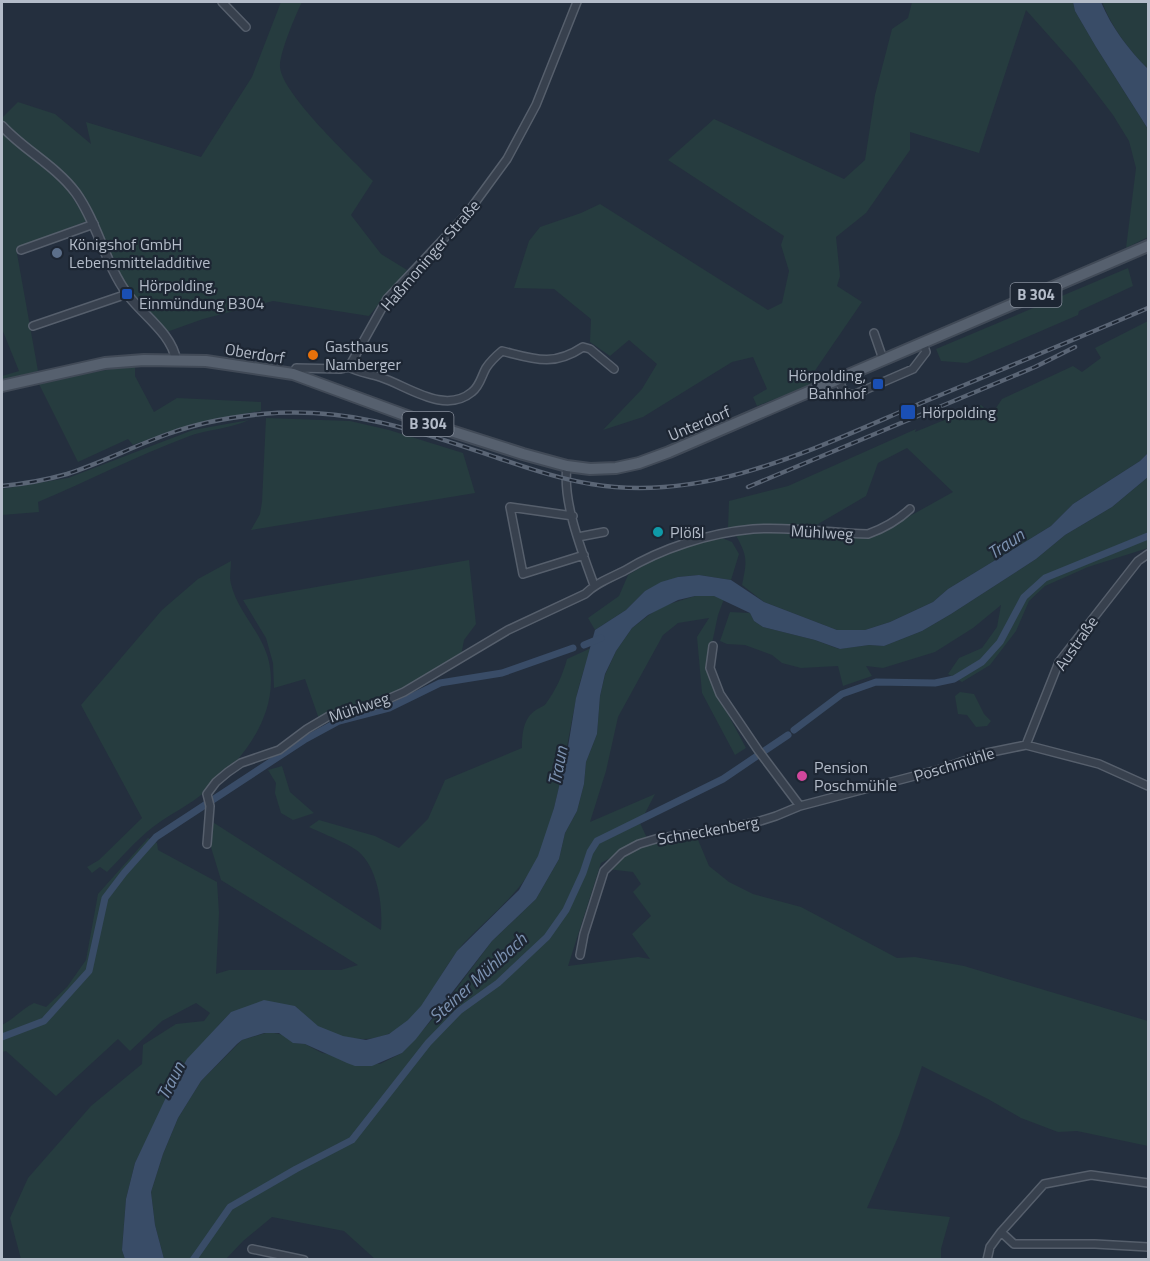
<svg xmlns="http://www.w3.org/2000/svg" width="1150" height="1261" font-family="'Titillium Web',sans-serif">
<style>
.green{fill:#263c3f}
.water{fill:#394c67}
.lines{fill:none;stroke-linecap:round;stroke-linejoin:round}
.canal{stroke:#394c67;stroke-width:7}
.minor-casing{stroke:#565f6c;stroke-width:10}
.tertiary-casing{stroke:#565f6c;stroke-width:11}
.primary-casing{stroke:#414a57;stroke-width:14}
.minor{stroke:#38414e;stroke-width:7}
.tertiary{stroke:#38414e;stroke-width:8}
.primary{stroke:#56606e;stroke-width:10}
.rail-casing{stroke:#5a6575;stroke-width:4.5}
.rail{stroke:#1d2633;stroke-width:2;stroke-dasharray:7;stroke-linecap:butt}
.service-dot{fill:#5c6f8a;stroke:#1d2633;stroke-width:2}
.transit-dot{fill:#1a4fb4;stroke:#1d2633;stroke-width:2}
.food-dot{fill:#e8710a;stroke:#1d2633;stroke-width:2}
.culture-dot{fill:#0f9aa8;stroke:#1d2633;stroke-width:2}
.hotel-dot{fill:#d1479c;stroke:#1d2633;stroke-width:2}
.labels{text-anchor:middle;stroke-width:4.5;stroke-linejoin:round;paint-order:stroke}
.shield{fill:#1d2633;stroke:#878f9c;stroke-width:1.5}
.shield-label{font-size:15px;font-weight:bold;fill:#b4bcc9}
.poi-label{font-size:16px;fill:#b4bcc9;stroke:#1d2633;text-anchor:start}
.street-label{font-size:16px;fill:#b4bcc9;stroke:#1d2633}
.water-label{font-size:18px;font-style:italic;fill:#7c92b1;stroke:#1d2633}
</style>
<rect width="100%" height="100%" fill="#242f3e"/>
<path class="green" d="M281 2H302C296 14 279 54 280 67 282 94 352 159 373 181L351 215 381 254 407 270 369 316 273 301 203 319 164 333 127 290 75 185 63 172 23 141 2 121V118L18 102 55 114 91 144 86 122 201 157 252 77Z
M912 2H1073L1075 11 1096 47 1148 129V237L1126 248 1136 168 1129 141 1113 115 1075 65 1026 10 979 153 910 132V150L866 213 836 237 840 276 837 286 862 302 814 372 819 382 757 406 753 397 767 389 753 357 732 362 643 417 603 430 642 389 657 364 629 340 610 356 590 342 591 319 554 289 514 288 529 241 540 227 581 213 600 204 768 310 782 303 789 271 781 245 784 236 668 160 714 119 844 179 865 160 875 95 892 29 908 18Z
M1102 2H1148V69C1128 49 1112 28 1102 2Z
M2 133 52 174 69 192 87 221 16 248 38 371 2 381V376L19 371 2 329Z
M1128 268 1133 286 1079 311 1078 315 967 363 941 361 936 349Z
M1148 321V453L1140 461 1073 504 1051 526 948 589 933 602 890 622 865 630H837L764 602 742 585C747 561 748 556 735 534L758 530 874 536 953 492 907 448 878 463 866 496 813 527 757 524 728 528 729 501 788 486 916 429 915 432 981 405 988 411H994L1002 399 1073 366 1082 372 1101 358 1095 348Z
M135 365V376L154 412 177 398 261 402V411C215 418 176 428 133 445L128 439 78 462 38 382Z
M266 418 350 421 389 430 463 453 475 493 251 530 260 514 262 502Z
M249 420C230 429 207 429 187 437 136 456 88 481 38 502L39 512 2 515V489L68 478 193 430Z
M1148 477V548L1088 567 1045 586 1029 601 1016 631 990 665 962 682 948 674 959 658 982 648 997 627 1001 605 973 628 935 652 883 668 866 666 872 676 843 686 838 666 801 668 782 663 772 655 745 645 727 644 720 641 730 612 750 613 754 621 763 627 815 640 839 649 869 645 884 646 922 631 951 614 1036 559 1065 535 1112 507Z
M722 538 732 542 739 554 731 580 699 575 678 577 645 591 626 610 595 630 588 618 619 596 628 575 658 557 692 545Z
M469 560 476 624 464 640 461 656C438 669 415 685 391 695 367 705 342 708 319 719L305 679 274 688 273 663 266 638 243 600Z
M231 561C231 569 229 577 231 584 238 613 263 633 269 662 280 714 243 760 206 791 190 805 170 814 153 827 136 840 122 857 107 872L100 867 92 873 87 867 99 860 142 818 81 705 162 610 198 579Z
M695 596H714L724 599 718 615 707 667 723 705 746 748 735 755 702 693 697 637 709 618 678 623 663 635 618 717 606 771 590 822 655 794 640 823 647 838 601 863 568 966 638 957 650 959 632 934 651 916 633 892 641 884 633 872 607 869C636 841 658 840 696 835L709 866 729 882 753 894 801 907 897 958 915 957 964 966 1148 1021V1146L1077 1131 1058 1132 1021 1118 988 1099 922 1066 899 1135 867 1208 950 1217 941 1249V1259H375L344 1231 272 1217 243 1241 226 1259H164L155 1225 151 1192 163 1154 178 1118 201 1081 242 1040 269 1032 284 1035 294 1043 305 1044 322 1053 380 1064 402 1053 439 1012 492 941 536 899 559 859 565 833 577 811 584 784 586 762 597 734 600 696 605 675 616 651 632 628 649 615 663 606Z
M591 648C586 665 579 682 576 700 565 752 559 805 539 855 523 892 490 915 463 944 447 963 436 985 423 1005 397 1042 358 1048 319 1027 310 1022 302 1012 295 1006L231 1012 217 1027 151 1132 135 1163 126 1199 122 1250 125 1259H21L10 1218 28 1178 91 1106 142 1064 143 1045 176 1024 204 1021 210 1013 196 1003 162 1021 130 1051 118 1039 56 1096 6 1051 2 1052V1025C14 1019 23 1008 34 1003L46 1007 67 987 86 960 98 894 148 838 157 843 158 850 217 882 219 913 216 974 229 970H341L358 965 221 880 210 844 211 821 381 930C383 906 378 869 359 852 350 844 321 833 309 827L319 820 375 836 399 848 428 819 445 780 522 748C522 735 523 718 536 710 540 707 544 707 547 702 556 690 563 674 567 659Z
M960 692 974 694 984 714 991 721 987 726 976 727 967 715 958 714 955 696Z
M282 766 290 792 314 813 293 820 281 813 275 793 276 783 268 770Z"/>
<path class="water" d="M1073 2H1101C1112 28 1128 49 1148 69V129L1096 47 1075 11Z
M1148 453V477L1112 507 1065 535 1036 559 951 614 922 631 884 646 869 645 840 649 815 640 763 627 754 621 750 613 714 596H695L678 600 648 615 632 628 616 651 605 674 600 696 597 734 586 762 584 784 577 811 565 833 559 859 536 899 492 941 416 1039 402 1053 372 1066H355L347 1063 305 1044 293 1043 279 1033H264L242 1040 237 1044 201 1081 178 1118 163 1154 151 1192 155 1225 164 1259H125L122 1250 126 1199 135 1163 170 1089 187 1059 231 1012 264 1000 295 1006 318 1026 343 1036 366 1040 389 1034 408 1020 421 1006 457 951 519 890 538 856 554 808 567 753 576 698 595 630 626 610 645 591 661 582 678 577 699 575 731 580 764 602 837 630H865L890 622 933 602 948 589 1051 526 1073 504 1140 461Z"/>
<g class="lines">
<path class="canal" d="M584 645 601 638
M794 730 842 694 876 682 935 683 954 679 982 662 1000 642 1024 597 1045 578 1148 536
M2 1037 44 1021 89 971 105 898 124 873 156 837 304 740 339 721 389 708 440 683 502 673 573 648
M193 1260 230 1207 296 1169 352 1140 428 1043 459 1011 498 983 547 937 566 910 583 873 590 852 597 841 723 779 788 735"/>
<defs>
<path id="minor" d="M222 2 246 27
M21 250 94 224
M33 326 127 294
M874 333 883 359
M349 367C359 373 369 373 380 377 408 386 444 415 472 392 480 386 481 377 486 368 490 362 496 356 502 351 534 359 553 367 583 347L590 349 614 369
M293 374 296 368 340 369 349 367 387 299 466 215 507 159 536 105 577 2
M838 379 844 392 853 395 913 369 926 352 923 343
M567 466C562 502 582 551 594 585
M573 516 510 507 523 574 584 555
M578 537 604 532
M713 646 710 668 720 694 758 750 800 806
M1026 745 1059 662 1138 561 1148 554
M207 844 210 806 207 794 216 782 228 772 241 763 279 750 307 729 329 716 372 706 404 692 508 630 585 594C596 583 610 578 624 571 662 548 709 533 753 529 791 526 830 533 868 534 885 528 897 521 910 509
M580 955 584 934 604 871 622 853 639 844 659 838 710 832 757 822 776 816 800 806 941 769 987 753 1026 745 1099 764 1148 786
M1001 1232 1014 1244H1095L1148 1247
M252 1249 304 1260
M987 1260 990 1247 1001 1232 1044 1184 1091 1175 1148 1183"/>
<path id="tertiary" d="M2 126C24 150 56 166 76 193 98 224 105 264 128 295 143 315 172 334 176 360"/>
<path id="primary" d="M2 386 105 363 144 360 206 361 293 374 429 424 523 454 567 466 590 469 616 468 639 463 669 452 1148 246"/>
</defs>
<use href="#minor" class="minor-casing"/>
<use href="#tertiary" class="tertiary-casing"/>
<use href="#primary" class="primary-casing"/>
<use href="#minor" class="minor"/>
<use href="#tertiary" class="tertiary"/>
<use href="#primary" class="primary"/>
<defs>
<path id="rail" d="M2 486C23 484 46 480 67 474 101 463 134 446 168 434 198 423 231 417 262 414 349 406 417 431 498 458 528 468 559 479 591 484 709 504 819 446 926 401 1000 370 1074 340 1148 308
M748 487 1035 367 1075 347"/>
</defs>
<use href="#rail" class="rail-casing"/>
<use href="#rail" class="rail"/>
</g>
<circle class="service-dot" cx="57" cy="253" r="6"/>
<g class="transit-dot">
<rect x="121" y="288" width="12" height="12" rx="3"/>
<rect x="872" y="378" width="12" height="12" rx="3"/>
<rect x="900" y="404" width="16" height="16" rx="3"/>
</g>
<circle class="food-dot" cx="313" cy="355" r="6"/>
<circle class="culture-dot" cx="658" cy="532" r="6"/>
<circle class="hotel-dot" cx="802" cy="776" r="6"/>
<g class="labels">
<g class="shield">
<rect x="1010.5" y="283" width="51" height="24" rx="4.5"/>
<rect x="402.5" y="412" width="51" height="24" rx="4.5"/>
</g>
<g class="shield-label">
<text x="1036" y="300">B 304</text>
<text x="428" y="429">B 304</text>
</g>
<g class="poi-label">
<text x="69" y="250">Königshof GmbH<tspan x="69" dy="18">Lebensmitteladditive</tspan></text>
<text x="139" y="291">Hörpolding,<tspan x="139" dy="18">Einmündung B304</tspan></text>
<text x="325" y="352">Gasthaus<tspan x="325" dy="18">Namberger</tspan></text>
<text x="866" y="381" text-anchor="end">Hörpolding,<tspan x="866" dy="18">Bahnhof</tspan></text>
<text x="922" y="418">Hörpolding</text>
<text x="670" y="538">Plößl</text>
<text x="814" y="773">Pension<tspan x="814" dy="18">Poschmühle</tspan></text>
</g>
<g class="street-label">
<text transform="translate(430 255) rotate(-49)" y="6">Haßmoninger Straße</text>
<text transform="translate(255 353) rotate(9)" y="6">Oberdorf</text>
<text transform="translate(699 423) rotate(-23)" y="6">Unterdorf</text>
<text transform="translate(822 532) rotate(3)" y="6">Mühlweg</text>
<text transform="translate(1076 643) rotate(-55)" y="6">Austraße</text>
<text transform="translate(359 707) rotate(-19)" y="6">Mühlweg</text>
<text transform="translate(954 764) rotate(-17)" y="6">Poschmühle</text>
<text transform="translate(708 830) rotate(-10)" y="6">Schneckenberg</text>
</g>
<g class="water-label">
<text transform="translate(1006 544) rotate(-34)" y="6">Traun</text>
<text transform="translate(558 766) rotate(-79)" y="6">Traun</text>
<text transform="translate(478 978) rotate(-42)" y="6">Steiner Mühlbach</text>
<text transform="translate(171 1081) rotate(-63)" y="6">Traun</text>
</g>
</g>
<rect width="1150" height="1261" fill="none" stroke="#b4bcc9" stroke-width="6"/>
</svg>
